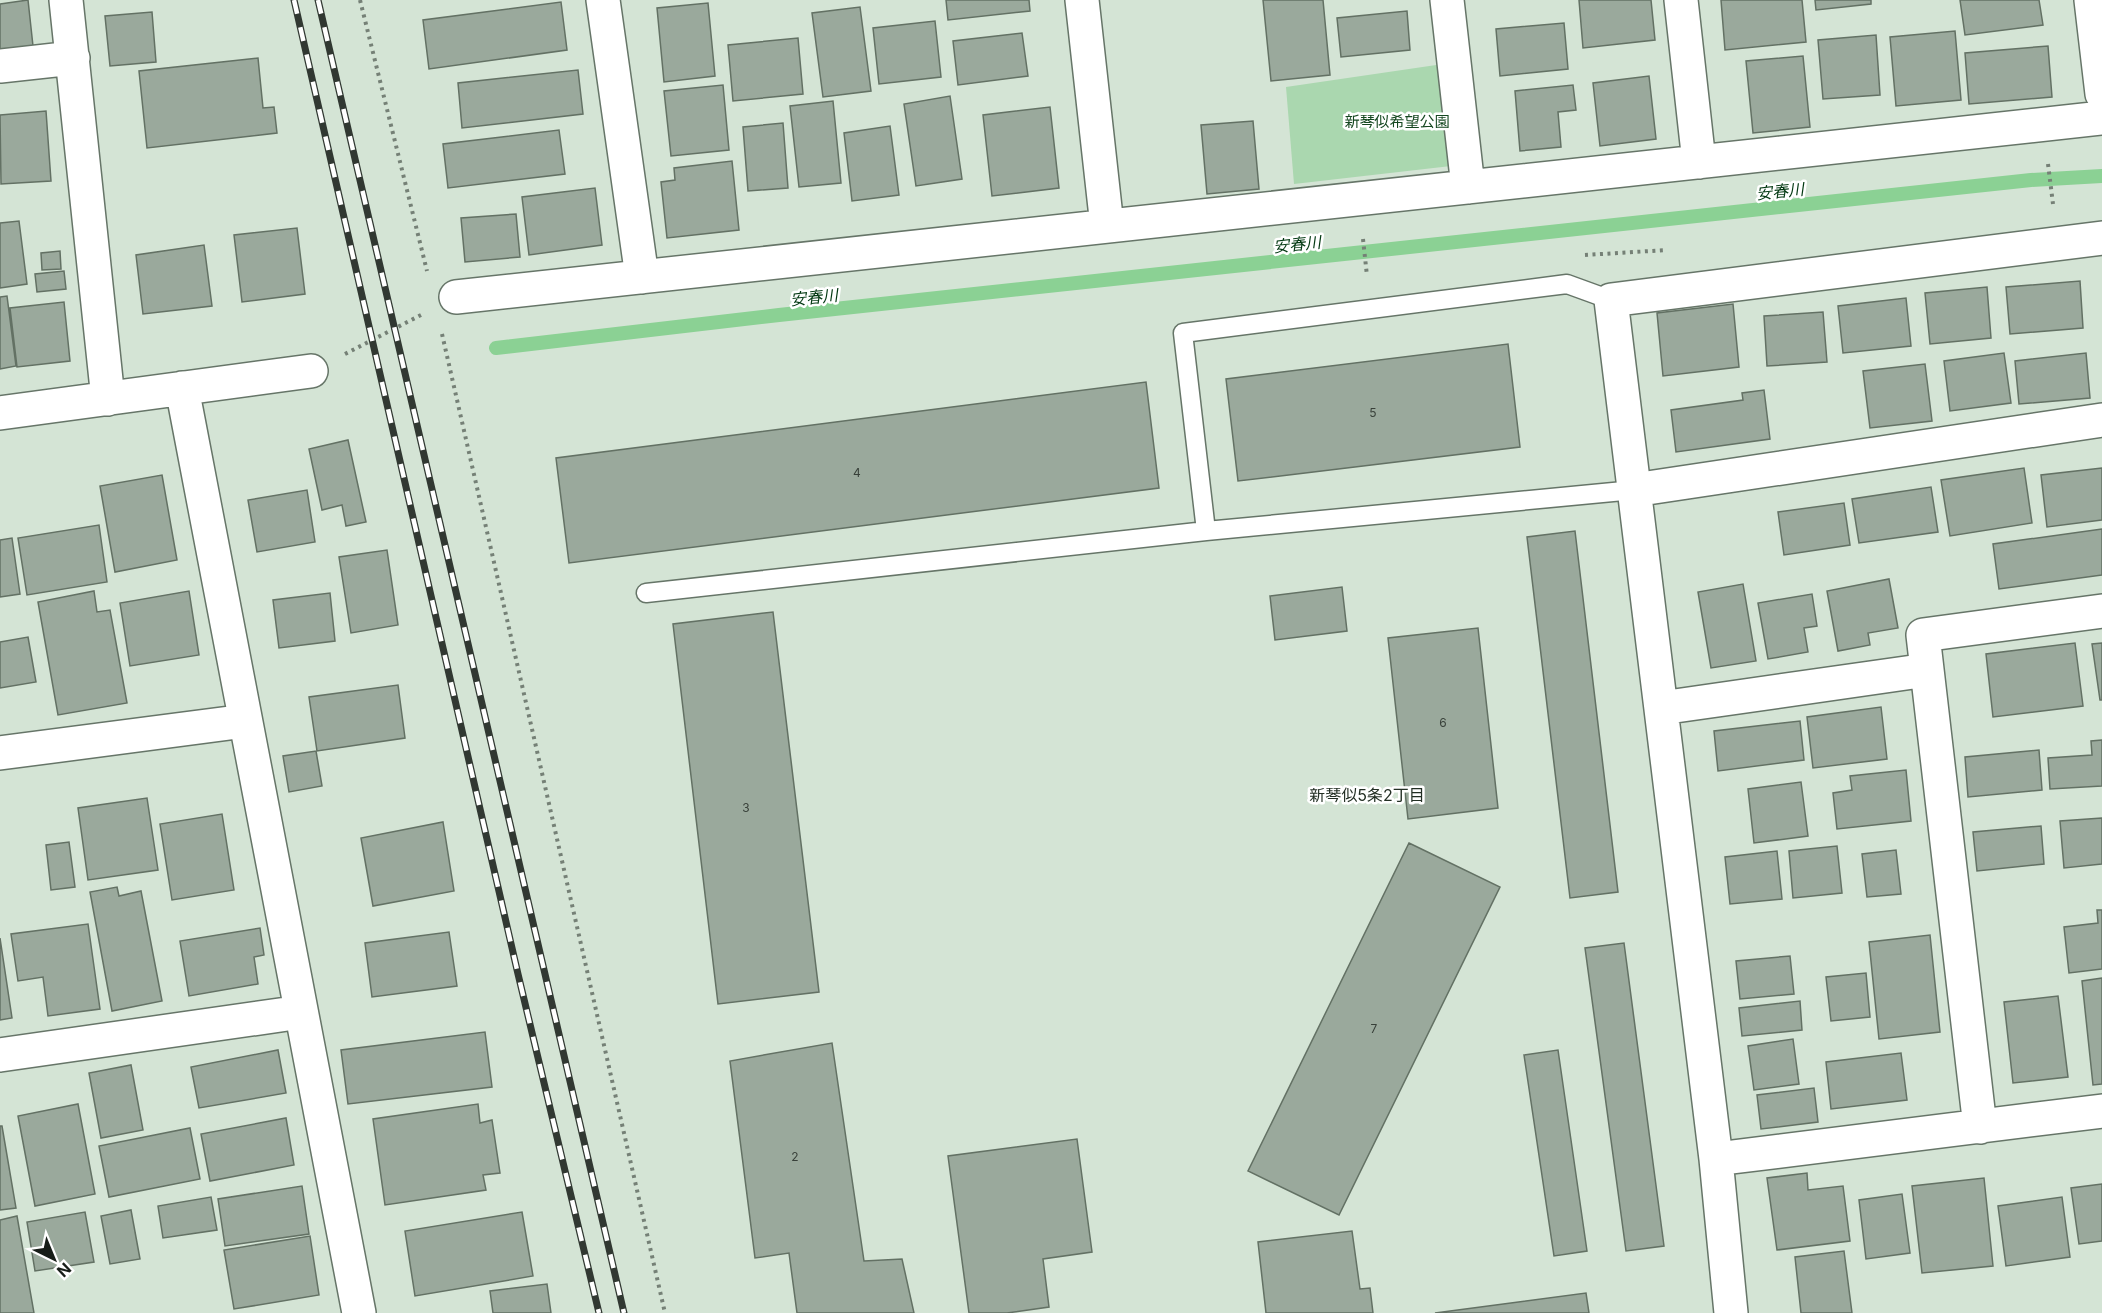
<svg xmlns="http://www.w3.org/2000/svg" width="2102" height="1313" font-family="Inter,'Noto Sans JP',sans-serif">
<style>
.green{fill:#aad7af}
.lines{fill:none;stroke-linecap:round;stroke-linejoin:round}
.stream{stroke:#8bd194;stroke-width:14}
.building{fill:#9aa99c;stroke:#637164;stroke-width:1.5}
.lane-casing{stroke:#667568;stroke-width:21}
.street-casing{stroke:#667568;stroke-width:36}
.path{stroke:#758076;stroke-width:4;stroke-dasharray:3 4.5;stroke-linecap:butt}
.lane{stroke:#fff;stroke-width:18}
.street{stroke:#fff;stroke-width:33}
.rail-casing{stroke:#313832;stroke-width:7}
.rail{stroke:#fff;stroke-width:4.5;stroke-dasharray:14;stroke-linecap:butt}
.labels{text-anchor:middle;stroke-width:5;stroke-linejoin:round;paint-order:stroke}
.number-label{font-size:12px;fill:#384039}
.park-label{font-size:15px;fill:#154720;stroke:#fff}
.water-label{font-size:16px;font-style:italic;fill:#013710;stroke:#fff}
.neighbourhood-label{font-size:16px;fill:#222e23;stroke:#fff}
</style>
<rect width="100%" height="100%" fill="#d4e4d5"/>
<path class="green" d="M1443 64 1451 166 1294 184 1286 87Z"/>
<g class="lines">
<path class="stream" d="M496 348 779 315 2031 180 2102 176"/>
</g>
<path class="building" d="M28 0 33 46 0 50V4Z
M946 0H1029L1030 11 948 20Z
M1263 0H1323L1330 75 1271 81Z
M1579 0H1651L1655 40 1583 48Z
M1721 0H1802L1806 42 1725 50Z
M1815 0H1871V4L1816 10Z
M1960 0H2039L2043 25 1965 35Z
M561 2 567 50 429 69 423 20Z
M708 3 715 76 664 82 657 8Z
M860 7 871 91 823 97 812 13Z
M1407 11 1410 50 1341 57 1337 18Z
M152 12 156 62 110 66 105 16Z
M935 21 941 77 879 84 873 28Z
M1564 23 1568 69 1500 76 1496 29Z
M1955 31 1961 100 1896 106 1890 37Z
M1022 33 1028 76 958 85 953 41Z
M1876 35 1880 95 1823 99 1818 40Z
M798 38 803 94 733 101 728 45Z
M2048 46 2052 97 1969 104 1965 53Z
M1803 56 1810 127 1753 133 1746 61Z
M258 58 263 108 274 107 277 133 147 148 139 71Z
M578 70 583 114 462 128 458 83Z
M1649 76 1656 139 1600 146 1593 83Z
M723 85 729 150 671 156 664 91Z
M1573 85 1576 110 1558 112 1561 147 1520 151 1515 91Z
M950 96 962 179 916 186 904 104Z
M833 101 841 183 799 187 790 106Z
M1050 107 1059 188 992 196 983 115Z
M46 111 51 181 1 184 0 115Z
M1253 121 1259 189 1207 194 1201 125Z
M783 123 788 188 748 191 743 127Z
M890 126 899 195 852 201 844 133Z
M559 130 565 174 448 188 443 144Z
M732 161 739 230 667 238 661 182 675 180 674 168Z
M595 188 602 245 529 255 522 197Z
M516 214 520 257 465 262 461 218Z
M19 221 27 284 0 288V223Z
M297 228 305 294 242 302 234 235Z
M204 245 212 306 143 314 136 255Z
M60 251 61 269 42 270 41 253Z
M64 271 66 289 37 292 35 274Z
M2080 281 2083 328 2010 334 2006 287Z
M1987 287 1991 338 1930 344 1925 293Z
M7 296 16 366 0 369V297Z
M1906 298 1911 346 1843 353 1838 306Z
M64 302 70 361 17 367 10 308Z
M1733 304 1739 367 1663 376 1657 313Z
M1823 312 1827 362 1767 366 1764 316Z
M1508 344 1520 447 1238 481 1226 379Z
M2004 353 2011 403 1950 411 1944 361Z
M2086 353 2090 398 2019 404 2015 361Z
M1925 364 1932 421 1870 428 1863 371Z
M1146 382 1159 488 569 563 556 458Z
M1764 390 1770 439 1676 452 1671 410 1743 400 1742 393Z
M348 440 366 522 346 526 342 505 322 510 309 449Z
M2024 468 2032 523 1950 536 1941 480Z
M2102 468V520L2047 527 2041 475Z
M162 475 177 560 115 572 100 486Z
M1931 487 1938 532 1859 543 1852 499Z
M307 490 315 542 257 552 248 500Z
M1844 503 1850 545 1784 555 1778 512Z
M99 525 107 582 27 595 18 538Z
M2102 529V575L1999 589 1993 544Z
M1575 531 1618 892 1570 898 1527 537Z
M12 538 20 594 0 597V540Z
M387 550 398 625 351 633 339 557Z
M1889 579 1898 628 1868 633 1870 645 1838 651 1827 591Z
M1743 584 1756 661 1711 668 1698 592Z
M1342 587 1347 631 1275 640 1270 596Z
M94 591 97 612 110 610 127 703 58 715 38 602Z
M189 591 199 655 130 666 120 603Z
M330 593 335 641 279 648 273 600Z
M1812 594 1817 626 1804 628 1808 652 1768 659 1758 603Z
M773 612 819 992 718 1004 673 624Z
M1478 628 1498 808 1408 819 1388 638Z
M28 637 36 682 0 688V642Z
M2075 643 2083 706 1993 717 1986 654Z
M2102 643V700H2100L2092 644Z
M398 685 405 738 317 751 309 697Z
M1881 707 1887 759 1813 768 1807 717Z
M1800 721 1804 760 1718 771 1714 731Z
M2102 740V786L2050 789 2048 758 2092 755 2091 741Z
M2039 750 2042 790 1968 797 1965 757Z
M316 751 322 786 289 792 283 756Z
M1906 770 1911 821 1837 829 1833 793 1852 790 1850 776Z
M1801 782 1808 836 1754 843 1748 789Z
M147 798 158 870 88 880 78 808Z
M222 814 234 890 172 900 160 824Z
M2102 818V864L2064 868 2060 821Z
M443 822 454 891 373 906 361 838Z
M2041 826 2044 864 1977 871 1973 832Z
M69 842 75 887 51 890 46 845Z
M1409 843 1500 887 1339 1215 1248 1171Z
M1837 846 1842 893 1793 898 1789 851Z
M1896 850 1901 894 1867 897 1862 854Z
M1777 851 1782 899 1730 904 1725 857Z
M117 887 119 896 141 891 162 1001 112 1011 90 892Z
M2097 910H2102V969L2069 973 2064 927 2098 923Z
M88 924 100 1009 48 1016 43 977 18 981 11 934Z
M260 928 264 955 254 957 258 984 189 996 180 941Z
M449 932 457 986 372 997 365 943Z
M1930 935 1940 1032 1879 1039 1869 942Z
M0 938 12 1018 0 1020Z
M1624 943 1664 1246 1626 1251 1585 948Z
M1790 956 1794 994 1740 999 1736 961Z
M1866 973 1870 1017 1831 1021 1826 977Z
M2102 978V1084L2093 1085 2082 981Z
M2058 996 2068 1077 2013 1083 2004 1002Z
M1800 1001 1802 1030 1742 1036 1739 1008Z
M485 1032 492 1087 348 1104 341 1050Z
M1793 1039 1799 1084 1754 1090 1748 1046Z
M832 1043 864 1261 902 1259 914 1313H797L789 1253 755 1258 730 1061Z
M278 1050 286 1093 199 1108 191 1067Z
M1558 1050 1587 1251 1554 1256 1524 1055Z
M1901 1053 1907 1100 1831 1109 1826 1062Z
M131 1065 143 1130 101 1138 89 1073Z
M1814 1088 1818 1122 1761 1129 1757 1095Z
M78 1104 95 1194 35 1206 18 1116Z
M478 1104 480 1123 492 1120 500 1173 483 1175 486 1190 385 1205 373 1119Z
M286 1118 294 1165 210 1181 201 1134Z
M0 1126H2L16 1208 0 1210Z
M190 1128 200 1179 109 1197 99 1146Z
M1077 1139 1092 1252 1043 1259 1049 1307 1007 1313H969L948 1156Z
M1807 1173 1808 1190 1843 1186 1850 1241 1777 1250 1767 1178Z
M1984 1178 1993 1266 1922 1273 1912 1186Z
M2102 1184V1241L2079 1244 2071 1188Z
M302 1186 309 1234 225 1246 218 1199Z
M1902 1194 1910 1253 1866 1259 1859 1200Z
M211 1197 217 1230 163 1238 158 1206Z
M2062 1197 2070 1257 2006 1266 1998 1206Z
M131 1210 140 1259 110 1264 101 1216Z
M85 1212 94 1262 35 1271 27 1222Z
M522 1212 533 1276 415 1296 405 1231Z
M17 1216 34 1313H0V1220Z
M1352 1231 1360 1289 1370 1288 1373 1313H1266L1258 1242Z
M310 1236 319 1295 234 1309 224 1250Z
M1844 1251 1852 1313H1801L1795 1257Z
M547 1284 551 1313H493L490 1291Z
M1586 1293 1589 1313H1435Z"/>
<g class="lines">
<defs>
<path id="lane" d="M1206 531 1634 490
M646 593 1206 531 1183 333 1567 284 1611 300"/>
<path id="street" d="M66 0 108 399
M603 0 642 277
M1082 0 1107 226
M1447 0 1468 187
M1681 0 1699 162
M2091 0 2102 94
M0 66 73 58
M456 297 2102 118
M182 388 359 1313
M0 413 311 371
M1634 490 2102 420
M1661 708 1927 670
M0 753 245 721
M0 1055 301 1012
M1980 1127 1923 635 2102 611
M1716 1159 2102 1111
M1731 1313 1716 1159 1611 300 2102 238"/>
</defs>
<use href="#lane" class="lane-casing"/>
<use href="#street" class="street-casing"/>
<path class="path" d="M360 0 427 271
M2048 164 2053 204
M1363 239 1367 276
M1585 255 1667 250
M442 334 665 1313
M345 354 421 315"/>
<use href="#lane" class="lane"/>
<use href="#street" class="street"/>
<defs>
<path id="rail" d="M294 0 518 974 599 1313
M318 0 624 1313"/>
</defs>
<use href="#rail" class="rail-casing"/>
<use href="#rail" class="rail"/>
</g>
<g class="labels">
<g class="number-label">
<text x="1373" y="417">5</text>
<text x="857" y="477">4</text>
<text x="1443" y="727">6</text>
<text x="746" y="812">3</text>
<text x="1374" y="1033">7</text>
<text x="795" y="1161">2</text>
</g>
<g class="park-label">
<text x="1397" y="127">新琴似希望公園</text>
</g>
<g class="water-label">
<text transform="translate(1780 191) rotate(-6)" y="6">安春川</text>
<text transform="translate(1297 244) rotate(-6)" y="6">安春川</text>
<text transform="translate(814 297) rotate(-6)" y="6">安春川</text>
</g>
<g class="neighbourhood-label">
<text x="1367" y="801">新琴似5条2丁目</text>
</g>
</g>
<g transform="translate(54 1259) rotate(137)" stroke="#ffffff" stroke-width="4.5" paint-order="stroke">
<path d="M0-4.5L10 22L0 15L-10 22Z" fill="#171d18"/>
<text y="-9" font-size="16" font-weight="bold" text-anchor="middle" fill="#171d18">N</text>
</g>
</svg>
